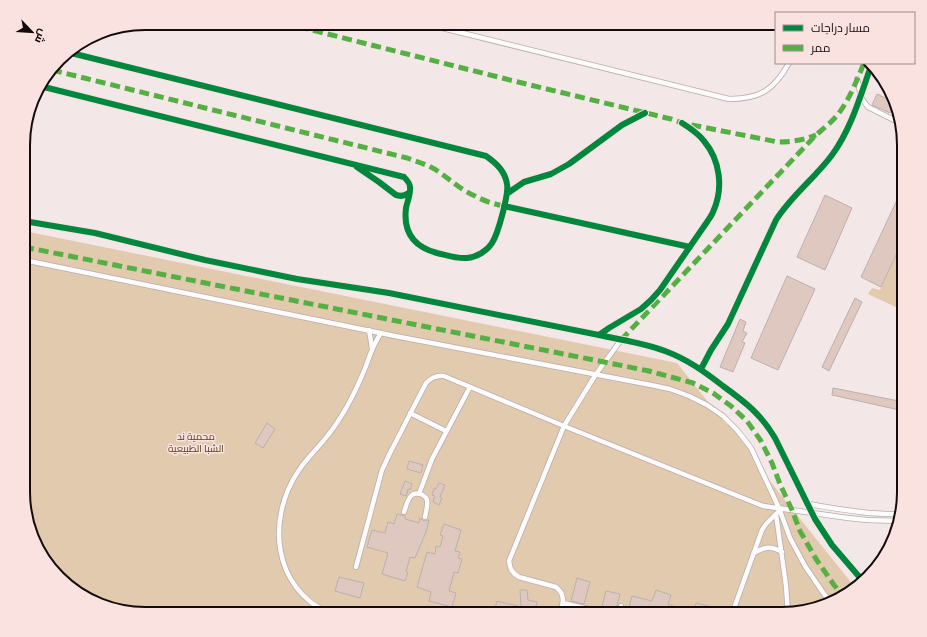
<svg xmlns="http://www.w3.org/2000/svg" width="927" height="637" font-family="Barlow,Cairo,sans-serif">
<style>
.green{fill:#e1caae}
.building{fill:#dfc8bf;stroke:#bab0ae}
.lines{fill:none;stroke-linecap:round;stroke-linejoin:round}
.lane-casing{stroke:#b6adad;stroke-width:6}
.lane{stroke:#fdfbfb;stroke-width:4.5}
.quiet{stroke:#55b044;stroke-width:5;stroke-dasharray:10 5;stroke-linecap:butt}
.cycleway-casing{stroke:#fae2e1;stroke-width:8}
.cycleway{stroke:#00873e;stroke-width:6}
.labels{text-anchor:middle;stroke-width:3;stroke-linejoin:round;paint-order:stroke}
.park-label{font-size:10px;fill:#553f1b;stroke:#fae2e1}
.rim{fill:none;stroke:#140c0c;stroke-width:2}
</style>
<rect width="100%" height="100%" fill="#f4e7e7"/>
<path class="green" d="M24 231 677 363 725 423 737 430 761 470 854 586 836 601 782 614H138L106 607 71 589 40 553 24 507Z
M904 238V311L868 294 872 288 880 290Z"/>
<path class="building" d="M877 94 894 102 895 103 890 113 872 105Z
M904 185V238L881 287 861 277Z
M825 195 852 208 825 270 797 257Z
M787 276 815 289 778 370 751 358Z
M855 298 862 302 829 371 822 367Z
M740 319 746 322 743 331 747 333 742 342 745 343 733 372 720 367Z
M833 388 904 402V411L832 395Z
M267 423 275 429 263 448 255 443Z
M409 461 423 465 421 473 407 469Z
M405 481 412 484 410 490 408 489 406 496 400 494Z
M439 483 445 485 440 497 442 498 439 505 433 502 435 496 432 495 434 488 436 489Z
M397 514 405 516V519L419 523 420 518 424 521 429 520 426 532 415 558 410 557 406 572 408 573 405 581 382 574 388 553 367 547 372 530 385 533 388 522 394 524Z
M444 524 461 530 455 551 460 552 458 558 462 559 458 573 454 572 449 591 456 593 452 607 429 601 431 592 417 587 427 552 435 554 436 546 440 547 443 536 440 535Z
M339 577 364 583 360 598 335 591Z
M577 578 590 582 584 604 571 601Z
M520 590H527L528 600 537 602 534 614H520L495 608 497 601 521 607Z
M656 590 671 595 668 604 678 608 675 614 668 610 667 612 656 609 655 614H623L625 606 629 607 632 596 652 601Z
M606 591 620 594 615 614H600Z
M696 603 708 606 706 614H693Z"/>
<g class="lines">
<defs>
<path id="lane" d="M422 23 729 99C760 99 774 90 789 63
M857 79 862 99 868 107 900 123
M24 260 395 336 651 385 670 389 689 396 707 405 723 416 737 430 751 448 779 508 790 538 805 566 824 594 831 602
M369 330 372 348
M410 413 446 431
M419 494 432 459 470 387
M808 504C839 509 870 515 901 514
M404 512C406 507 407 500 411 496 415 491 425 494 427 500 428 505 426 512 425 517
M776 514 786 586 788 613
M753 554C763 547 771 545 782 552
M356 567 382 470 390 453 426 383C431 378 436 375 444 376L564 426 763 506 848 518 867 520 899 521
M563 603 597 611
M331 614C272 589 266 518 299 470 308 457 319 447 328 435 335 427 340 418 345 410 353 396 360 381 366 366 370 354 374 343 381 333
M560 614C563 604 566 595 556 587L519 577C512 573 510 569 509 561L564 426 596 374 621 340
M619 614 621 606
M732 614 762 530 766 524 780 510"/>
</defs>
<use href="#lane" class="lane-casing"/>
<use href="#lane" class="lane"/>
<path class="quiet" d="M284 23 518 82 671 119 682 123 778 142C792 142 803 140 816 135
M52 70 407 158C418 162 429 165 439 172 451 180 461 190 475 196 484 201 494 204 504 206
M24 247 604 362 649 371 693 383 713 393 731 406 747 421 761 441 772 463 780 484 792 510 800 531 816 559 834 585 843 596
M621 340 816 135C824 128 832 122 839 113 850 98 857 80 864 63"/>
<defs>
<path id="cycleway" d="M40 86 404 177C407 180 410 183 410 187 411 194 407 202 406 208 403 232 414 247 437 253 446 255 457 259 467 258 477 257 487 251 492 243 498 234 509 194 507 184 505 171 496 163 486 156L67 52
M357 167 379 182 396 195 401 196 405 195 409 193
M508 193 524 182 551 174 569 164 622 125 645 113
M504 206 690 247
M24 221 95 233 205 260 297 279 389 293 599 335C621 340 644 343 665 351 687 359 705 372 723 386 745 402 761 414 775 438L815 519 832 545 862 580
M599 335 609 328 641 309 651 300 660 290 707 222C709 219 712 215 713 212 724 188 720 160 704 141 698 133 690 128 682 123
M701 369 711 350 728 324 776 220C791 196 815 178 832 155 851 129 860 97 871 66"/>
</defs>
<use href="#cycleway" class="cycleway-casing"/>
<use href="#cycleway" class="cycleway"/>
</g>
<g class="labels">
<g class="park-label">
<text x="196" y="440">محمية ند<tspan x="196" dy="12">الشبا الطبيعية</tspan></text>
</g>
</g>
<path d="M0 0H927V637H0ZM145 30H782A115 115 0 0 1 897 145V492A115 115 0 0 1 782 607H145A115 115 0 0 1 30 492V145A115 115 0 0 1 145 30Z" fill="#fae2e1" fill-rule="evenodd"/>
<path class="rim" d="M145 30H782A115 115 0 0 1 897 145V492A115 115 0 0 1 782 607H145A115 115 0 0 1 30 492V145A115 115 0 0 1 145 30Z"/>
<rect x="775" y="12" width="140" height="52" fill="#fae2e1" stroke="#9e8c8c"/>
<rect x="783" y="25" width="20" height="6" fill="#00873e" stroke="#9e8c8c"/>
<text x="811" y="32" font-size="12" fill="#140c0c">مسار دراجات</text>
<rect x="783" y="45" width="20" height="6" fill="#55b044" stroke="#9e8c8c"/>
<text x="811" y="52" font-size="12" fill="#140c0c">ممر</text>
<g transform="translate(32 32) rotate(115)" stroke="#fae2e1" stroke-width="3" paint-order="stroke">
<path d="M0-3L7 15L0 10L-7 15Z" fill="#140c0c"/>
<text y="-6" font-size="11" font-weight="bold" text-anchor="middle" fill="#140c0c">ش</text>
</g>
</svg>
